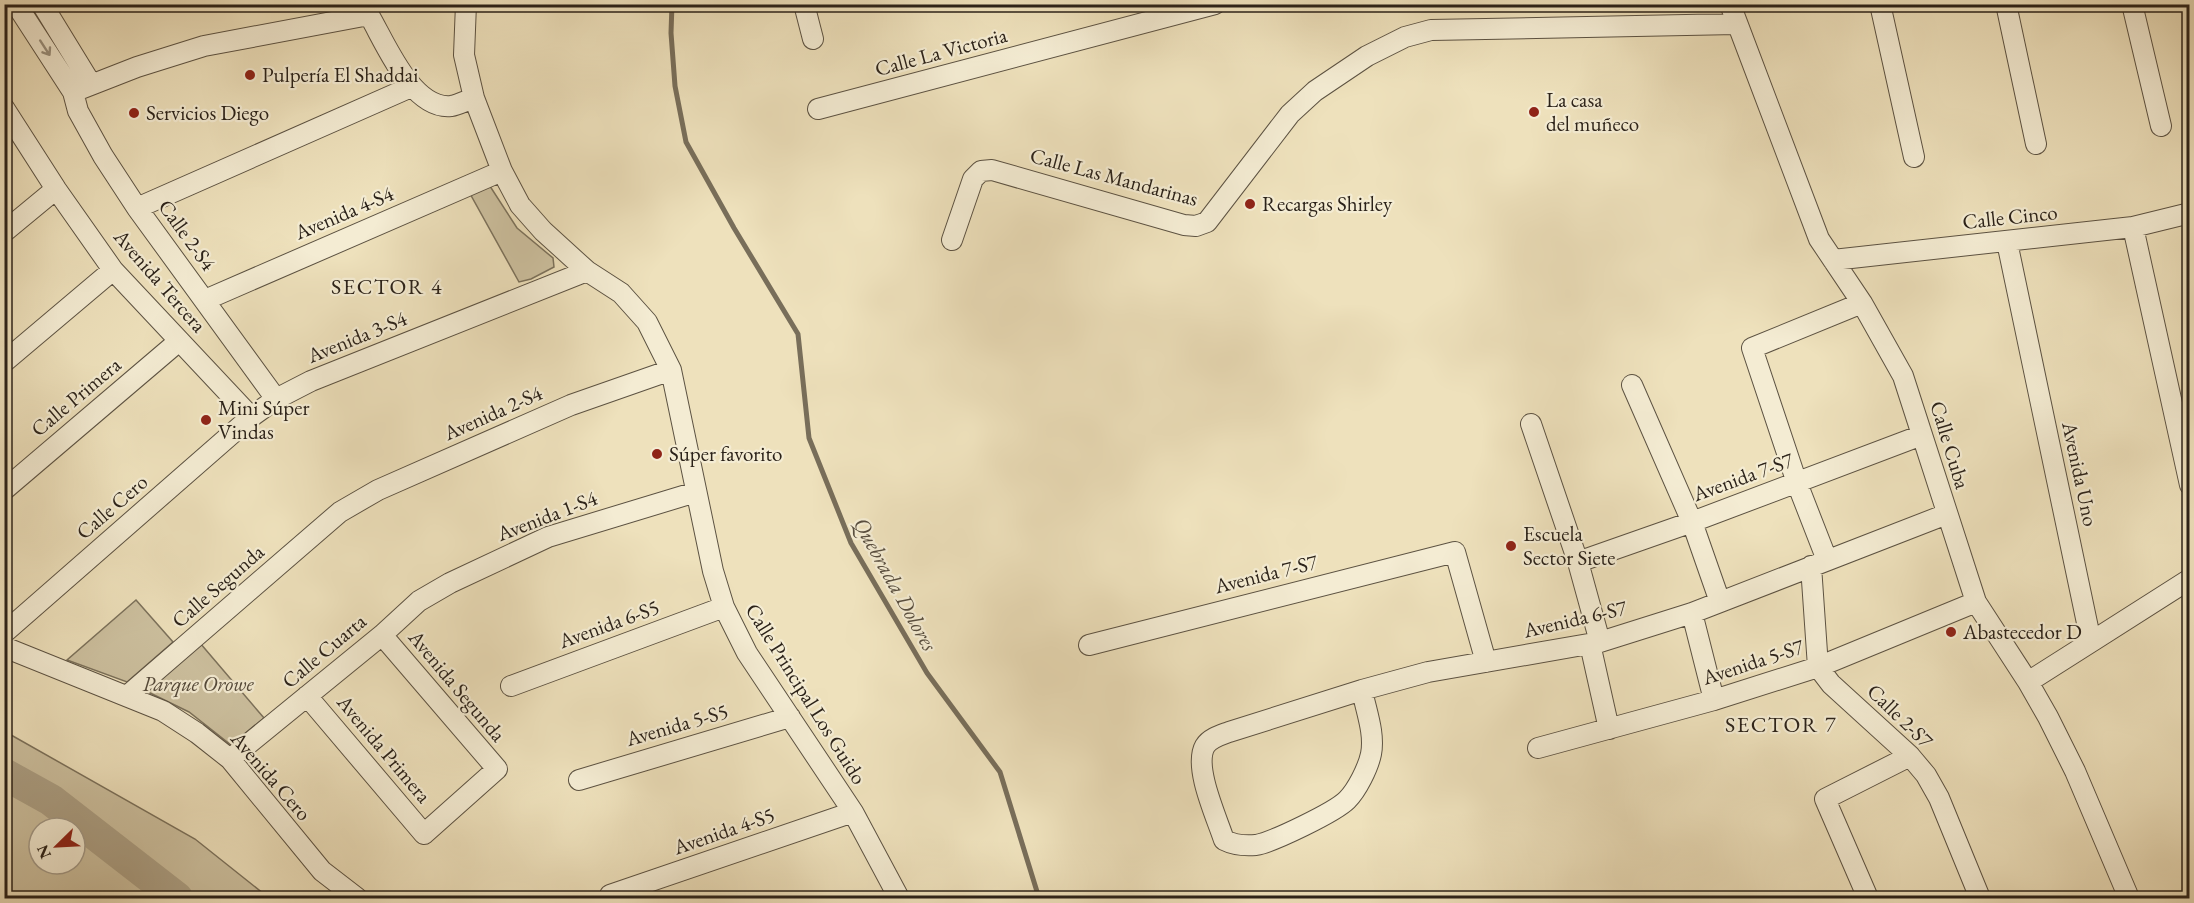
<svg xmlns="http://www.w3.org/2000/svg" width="2194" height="903" font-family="'EB Garamond',serif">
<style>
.green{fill:#cdc1a0;stroke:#7c725c;stroke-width:1.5;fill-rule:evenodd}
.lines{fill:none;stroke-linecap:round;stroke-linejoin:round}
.stream{stroke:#786e5a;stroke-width:5}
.river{stroke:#aca085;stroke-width:32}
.street-casing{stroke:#5c5242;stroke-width:22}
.street{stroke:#f4ecd3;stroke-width:20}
.oneway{stroke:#9a917f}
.poi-dot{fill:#8f2418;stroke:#f4ecd3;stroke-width:2}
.labels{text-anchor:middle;stroke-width:4.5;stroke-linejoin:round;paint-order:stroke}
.street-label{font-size:21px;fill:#2b2219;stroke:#f4ecd3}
.poi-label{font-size:21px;fill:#2b2219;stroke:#f4ecd3;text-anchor:start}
.park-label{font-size:21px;font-style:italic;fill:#544a3b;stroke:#f4ecd3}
.neighbourhood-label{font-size:22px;letter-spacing:1.5px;fill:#2b2219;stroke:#f4ecd3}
.water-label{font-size:22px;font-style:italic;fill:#584e3f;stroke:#f4ecd3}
</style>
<rect width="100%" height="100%" fill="#eee1bc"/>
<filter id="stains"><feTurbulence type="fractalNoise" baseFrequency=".00333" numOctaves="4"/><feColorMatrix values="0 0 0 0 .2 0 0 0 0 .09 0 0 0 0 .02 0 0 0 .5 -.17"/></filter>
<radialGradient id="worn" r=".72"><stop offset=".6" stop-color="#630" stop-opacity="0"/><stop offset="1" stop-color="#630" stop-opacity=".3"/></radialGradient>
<path class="green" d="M486 180 517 228 553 258 554 267 531 279 519 282 468 190Z
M136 600 173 642 127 682 67 660Z
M200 643 264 718 231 745 189 712 148 692Z
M4 731 195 839 269 898H5ZM39 828H75V864H39Z"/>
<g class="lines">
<path class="stream" d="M672 4 671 33 675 86 686 142 734 228 798 334 809 438 851 543 927 673 1000 772 1039 898"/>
<path class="river" d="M4 774 51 800 177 898"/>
<defs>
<path id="street" d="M16 4 73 92 78 111 103 156 137 208 276 399
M42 4 91 84
M367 4 369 15C385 42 412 110 451 106 458 105 467 100 474 98
M466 4 464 55 474 98 502 171 520 205 543 231 587 271 621 293 647 322 671 370 713 571 724 607 747 653 853 812 899 898
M804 4 813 39
M1730 4 1819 239 1862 303 1903 376 1976 602 2028 682 2048 717 2075 771 2129 898
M1880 4 1914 157
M2006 4 2036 144
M2132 4 2161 126
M73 92 137 67 204 46 369 15
M4 108 56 189 113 270 251 417
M818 109 1215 4
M137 208 411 87
M2133 227 2190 485
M4 232 56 189
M952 240 973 179 981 171 992 170 1184 225 1196 226 1207 222 1290 114 1315 91 1367 56 1405 37 1431 30 1736 24
M2007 242 2091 642 2028 682
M1833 260 2133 227 2190 213
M205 300 502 171
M4 362 113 270
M1632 385 1692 522 1720 602
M1531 424 1578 562 1600 642
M4 490 179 341
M1827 560 1797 483 1752 348 1862 303
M1578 562 1692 522 1922 435
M1811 566 1818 667 1831 684 1910 756 1926 775 1939 798 1980 898
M1692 613 1714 700
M4 633 251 417 276 399 311 381 587 271
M2091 642 2190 579
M1590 644 1609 729
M1089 645 1455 552 1486 662
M4 647 163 711 197 733 230 759 322 871 357 898
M511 686 724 607
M1362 690C1366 711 1375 733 1371 754 1368 768 1357 790 1347 800 1335 812 1273 842 1256 845 1245 846 1234 845 1224 840 1217 818 1193 767 1205 746 1210 738 1221 735 1229 732L1362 690 1428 672 1600 642 1692 613 1947 514
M127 696 340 512 378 490 571 405 671 370
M307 696 424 834 497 769 382 635
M1538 748 1714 700 1818 667 1976 602
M230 759 382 635 419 601 450 583 548 537 696 492
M579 780 790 717
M610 895 853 812
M1868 898 1825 799 1910 756"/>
</defs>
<use href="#street" class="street-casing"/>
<use href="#street" class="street"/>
</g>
<defs><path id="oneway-shaft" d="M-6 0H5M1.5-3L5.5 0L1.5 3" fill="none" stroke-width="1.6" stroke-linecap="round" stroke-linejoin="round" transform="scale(1.5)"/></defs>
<use class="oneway" href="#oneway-shaft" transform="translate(45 48) rotate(57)"/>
<g class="poi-dot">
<circle cx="250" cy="75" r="6"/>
<circle cx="1534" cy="112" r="6"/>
<circle cx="134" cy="113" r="6"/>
<circle cx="1250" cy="204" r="6"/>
<circle cx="206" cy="420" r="6"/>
<circle cx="657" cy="454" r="6"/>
<circle cx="1511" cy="546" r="6"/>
<circle cx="1951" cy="632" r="6"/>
</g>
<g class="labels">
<g class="street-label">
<text transform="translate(941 52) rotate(-15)" y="7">Calle La Victoria</text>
<text transform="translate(1114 177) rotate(15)" y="7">Calle Las Mandarinas</text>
<text transform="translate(344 213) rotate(-23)" y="7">Avenida 4-S4</text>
<text transform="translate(2010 217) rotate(-6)" y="7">Calle Cinco</text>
<text transform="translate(187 235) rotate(54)" y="7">Calle 2-S4</text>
<text transform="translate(160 281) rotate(49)" y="7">Avenida Tercera</text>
<text transform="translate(357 337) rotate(-22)" y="7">Avenida 3-S4</text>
<text transform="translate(76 397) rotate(-40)" y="7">Calle Primera</text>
<text transform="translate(493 413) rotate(-24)" y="7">Avenida 2-S4</text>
<text transform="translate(1950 445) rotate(73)" y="7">Calle Cuba</text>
<text transform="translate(2080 474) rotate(78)" y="7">Avenida Uno</text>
<text transform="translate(1743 477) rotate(-20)" y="7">Avenida 7-S7</text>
<text transform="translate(112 507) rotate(-41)" y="7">Calle Cero</text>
<text transform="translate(547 516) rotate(-21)" y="7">Avenida 1-S4</text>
<text transform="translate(1266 574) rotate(-14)" y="7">Avenida 7-S7</text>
<text transform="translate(218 586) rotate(-41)" y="7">Calle Segunda</text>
<text transform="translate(1575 619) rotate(-13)" y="7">Avenida 6-S7</text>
<text transform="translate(609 624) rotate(-20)" y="7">Avenida 6-S5</text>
<text transform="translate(324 651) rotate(-40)" y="7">Calle Cuarta</text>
<text transform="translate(1753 662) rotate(-18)" y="7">Avenida 5-S7</text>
<text transform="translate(457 686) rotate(50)" y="7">Avenida Segunda</text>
<text transform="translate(806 694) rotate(58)" y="7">Calle Principal Los Guido</text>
<text transform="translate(1900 716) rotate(44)" y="7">Calle 2-S7</text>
<text transform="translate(677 725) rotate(-16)" y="7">Avenida 5-S5</text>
<text transform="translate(384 749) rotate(50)" y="7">Avenida Primera</text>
<text transform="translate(271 776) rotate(49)" y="7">Avenida Cero</text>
<text transform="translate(724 831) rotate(-19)" y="7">Avenida 4-S5</text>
</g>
<g class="poi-label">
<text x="262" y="82">Pulpería El Shaddai</text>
<text x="1546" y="107">La casa<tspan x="1546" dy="24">del muñeco</tspan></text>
<text x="146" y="120">Servicios Diego</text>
<text x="1262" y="211">Recargas Shirley</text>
<text x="218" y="415">Mini Súper<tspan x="218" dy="24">Vindas</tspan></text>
<text x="669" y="461">Súper favorito</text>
<text x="1523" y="541">Escuela<tspan x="1523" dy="24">Sector Siete</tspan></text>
<text x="1963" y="639">Abastecedor D</text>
</g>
<g class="park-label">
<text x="198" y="691">Parque Orowe</text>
</g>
<g class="neighbourhood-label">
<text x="387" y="294">SECTOR 4</text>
<text x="1781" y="732">SECTOR 7</text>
</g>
<g class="water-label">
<text transform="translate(896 584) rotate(61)" y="8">Quebrada Dolores</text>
</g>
</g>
<rect width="2194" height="903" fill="none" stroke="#eee1bc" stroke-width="24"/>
<rect x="6" y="6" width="2182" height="891" fill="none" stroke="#2b2219" stroke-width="3"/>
<rect x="12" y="12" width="2170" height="879" fill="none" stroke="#2b2219" stroke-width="1.5"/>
<g transform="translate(57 846) rotate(246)"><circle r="28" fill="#f4ecd3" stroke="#a49b89" stroke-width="1.5"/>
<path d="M0-4.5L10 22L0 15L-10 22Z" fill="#8f2418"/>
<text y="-9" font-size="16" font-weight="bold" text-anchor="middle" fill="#2b2219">N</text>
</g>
<rect width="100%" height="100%" filter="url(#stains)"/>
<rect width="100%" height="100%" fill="url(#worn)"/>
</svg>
